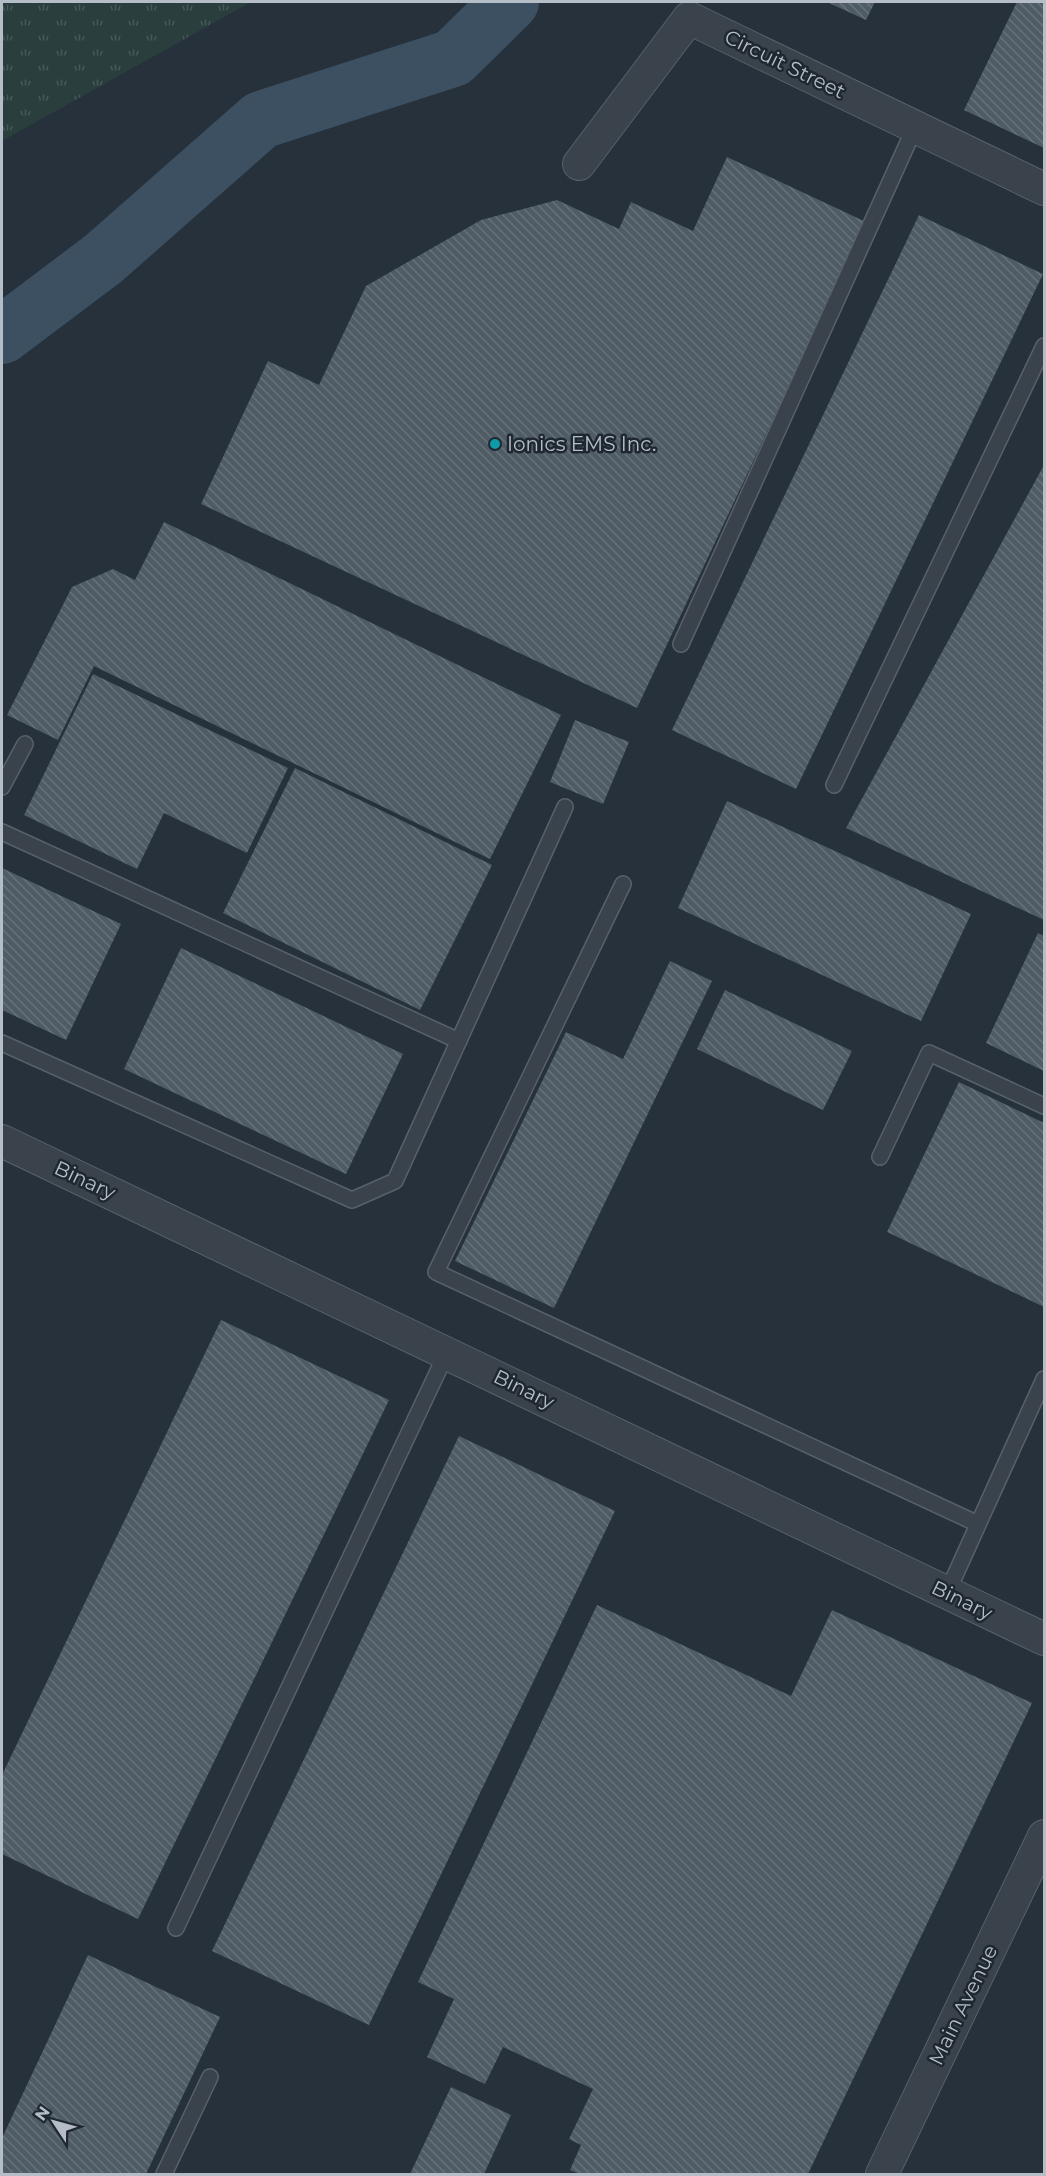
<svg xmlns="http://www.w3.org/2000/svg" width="1046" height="2176" font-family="Montserrat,sans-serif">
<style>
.grass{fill:url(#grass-tufts)}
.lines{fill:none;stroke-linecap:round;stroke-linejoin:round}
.river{stroke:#3d5062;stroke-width:58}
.building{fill:url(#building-back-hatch)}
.service-casing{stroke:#586169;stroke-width:18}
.minor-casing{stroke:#586169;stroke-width:34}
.service{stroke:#3a434b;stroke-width:15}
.minor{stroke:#3a434b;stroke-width:32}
.culture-dot{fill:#0f9aa8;stroke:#1f2830;stroke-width:2}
.labels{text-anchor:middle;stroke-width:5;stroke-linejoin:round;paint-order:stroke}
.street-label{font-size:20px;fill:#b5bec6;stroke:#1f2830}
.poi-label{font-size:20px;fill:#b5bec6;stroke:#1f2830;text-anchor:start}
</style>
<defs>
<pattern id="grass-tufts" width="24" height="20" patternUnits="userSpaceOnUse" patternTransform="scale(1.5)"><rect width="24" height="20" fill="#293e3d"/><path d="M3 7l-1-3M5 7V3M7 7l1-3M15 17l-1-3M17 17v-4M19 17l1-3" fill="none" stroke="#465858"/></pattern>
<pattern id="building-back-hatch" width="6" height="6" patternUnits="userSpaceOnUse" patternTransform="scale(1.5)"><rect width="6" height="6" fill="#4f5c65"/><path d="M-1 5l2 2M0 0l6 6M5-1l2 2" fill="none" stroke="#66727a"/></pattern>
</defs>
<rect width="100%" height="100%" fill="#26313b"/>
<path class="grass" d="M2 2H251L2 141Z"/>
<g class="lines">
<path class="river" d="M2 335 103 259 261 120 453 58 510 2"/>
</g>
<path class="building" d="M827 2H875L866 20Z
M1017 2H1044V148L964 110Z
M727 157 866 222 637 708 201 504 268 361 319 385 366 286 481 220 557 200 619 229 631 202 693 231Z
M919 215 1043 274 796 789 672 730Z
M1044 465V920L846 828Z
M164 522 561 715 490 859 94 666 58 740 7 715 72 587 113 569 135 580Z
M93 674 288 768 247 853 164 813 137 869 24 815Z
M575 720 629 742 603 804 550 782Z
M295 768 492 865 420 1010 223 913Z
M727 801 971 914 921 1021 678 908Z
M2 868 121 924 66 1040 2 1010Z
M1038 933 1044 936V1071L986 1043Z
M181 948 403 1054 346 1174 124 1069Z
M670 961 712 981 554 1308 455 1261 566 1032 623 1059Z
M725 990 852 1051 823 1110 697 1049Z
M959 1082 1044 1123V1307L887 1232Z
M221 1320 389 1400 138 1919 2 1854V1775Z
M459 1436 615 1511 369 2025 212 1951Z
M597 1605 791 1696 832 1610 1032 1703 808 2174H580L570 2170 581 2145 569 2139 593 2089 503 2047 485 2084 427 2057 454 1999 418 1982Z
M88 1955 220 2017 146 2174H2V2138Z
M451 2087 511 2115 484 2174H410Z"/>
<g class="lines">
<defs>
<path id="service" d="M681 644 915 127
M834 785 1044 346
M2 787 25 744
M2 832 459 1041
M623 884 436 1272 978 1524
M2 1043 352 1200 395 1181 565 807
M880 1157 929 1053 1044 1106
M947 1593 1044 1379
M176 1928 447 1352
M164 2174 210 2077"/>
<path id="minor" d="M579 164 689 18 1044 189
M2 1141 1044 1639
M882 2174 1044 1836"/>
</defs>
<use href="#service" class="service-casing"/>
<use href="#minor" class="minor-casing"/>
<use href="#service" class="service"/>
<use href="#minor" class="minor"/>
</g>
<circle class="culture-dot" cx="495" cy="444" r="6"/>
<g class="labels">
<g class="street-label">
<text transform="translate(785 64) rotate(26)" y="7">Circuit Street</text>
<text transform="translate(85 1180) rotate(25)" y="7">Binary</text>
<text transform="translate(524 1389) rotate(26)" y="7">Binary</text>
<text transform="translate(962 1600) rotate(26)" y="7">Binary</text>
<text transform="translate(963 2005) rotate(-64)" y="7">Main Avenue</text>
</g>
<g class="poi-label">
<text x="507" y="451">Ionics EMS Inc.</text>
</g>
</g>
<rect width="1046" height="2176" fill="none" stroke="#b5bec6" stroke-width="6"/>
<g transform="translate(54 2122) rotate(306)" stroke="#1f2830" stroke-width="4.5" paint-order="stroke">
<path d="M0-4.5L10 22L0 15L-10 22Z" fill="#b5bec6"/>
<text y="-9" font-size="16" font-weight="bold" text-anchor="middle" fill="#b5bec6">N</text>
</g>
</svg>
